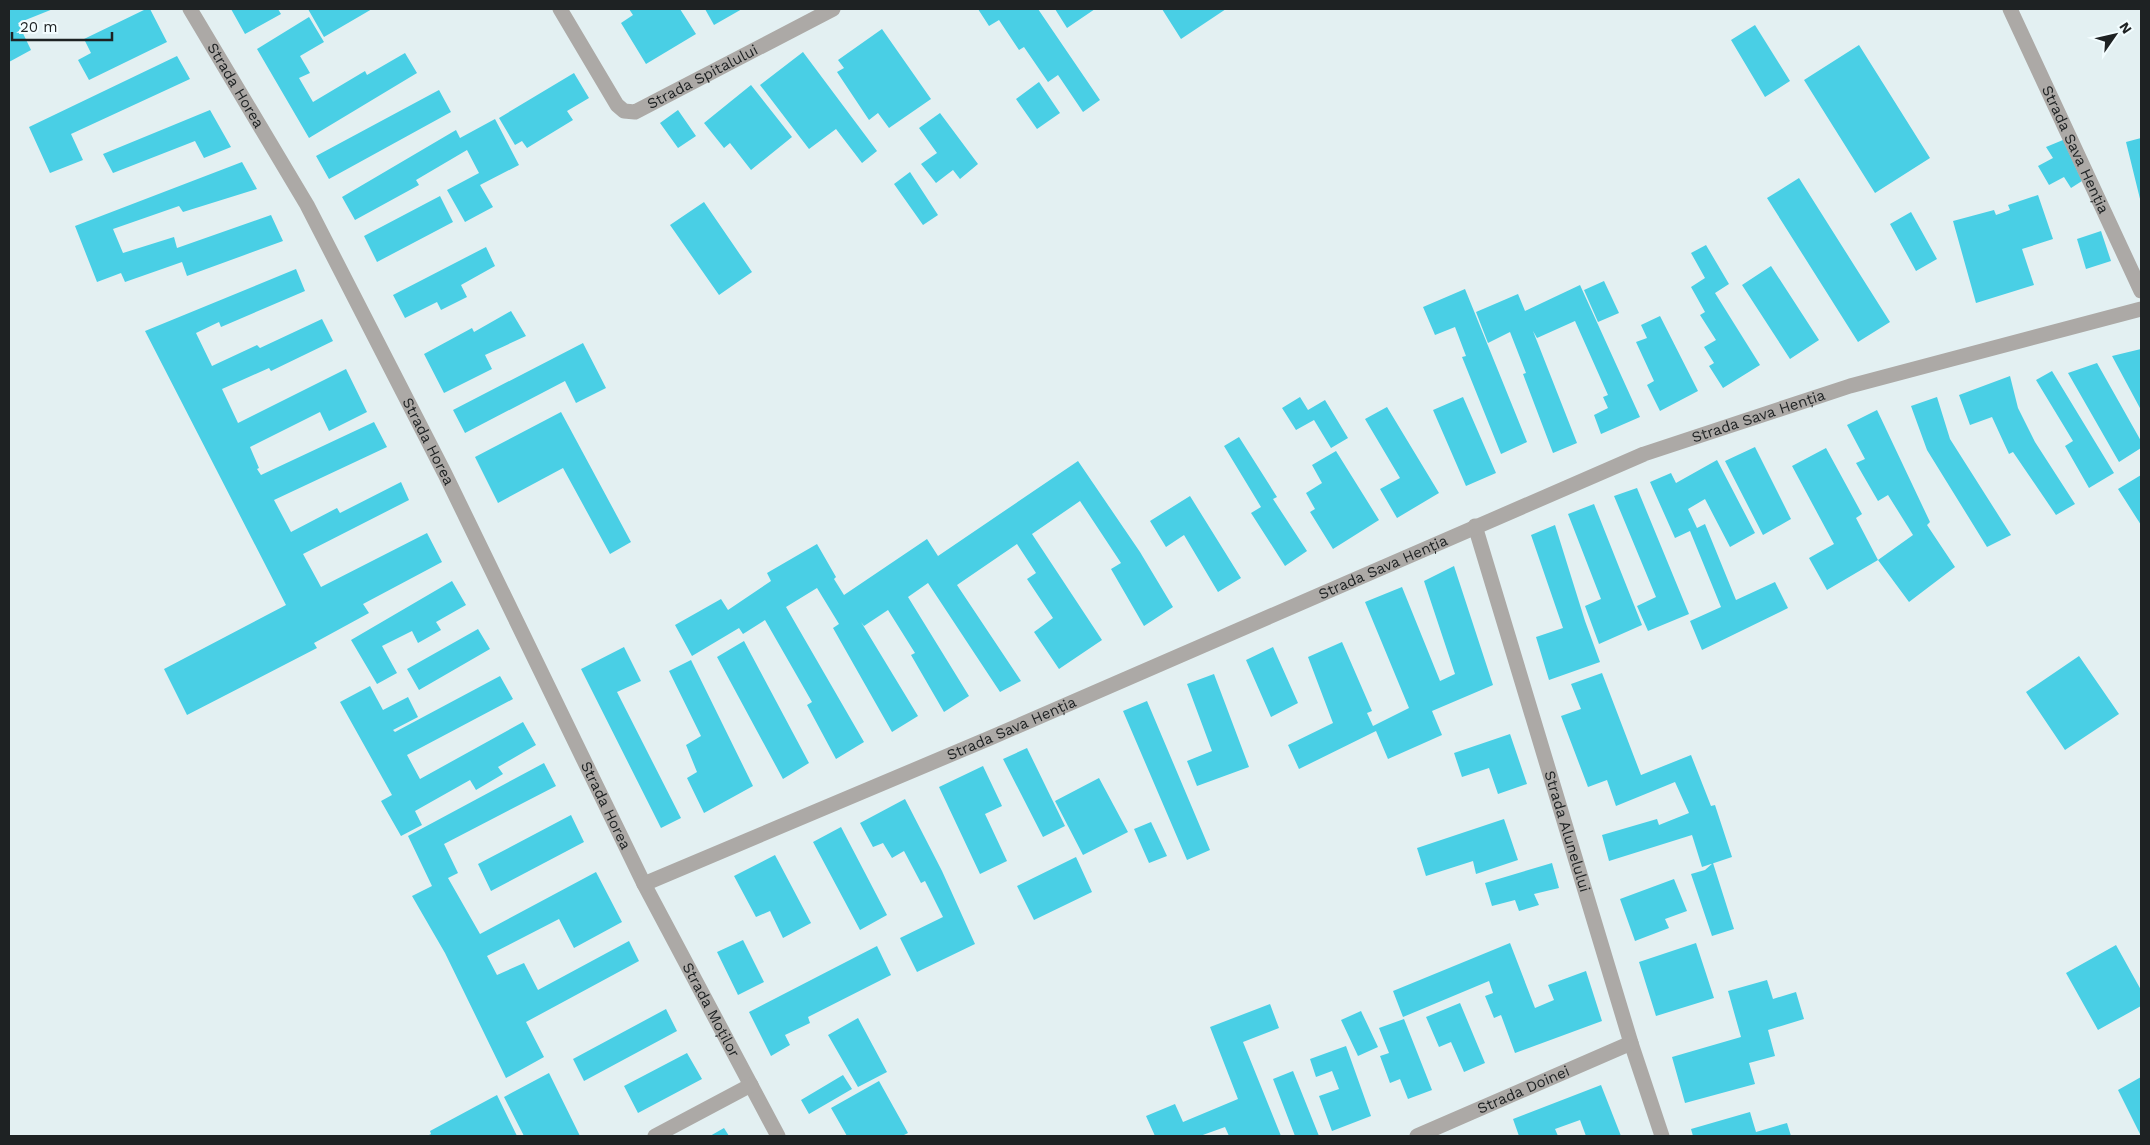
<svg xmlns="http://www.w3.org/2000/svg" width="2150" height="1145" font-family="'Work Sans',sans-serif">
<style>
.building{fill:#49cfe5}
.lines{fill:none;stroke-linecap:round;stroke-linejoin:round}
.minor{stroke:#aca9a6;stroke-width:15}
.labels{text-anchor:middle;stroke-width:4;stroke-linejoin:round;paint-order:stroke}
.street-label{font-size:15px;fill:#1e2223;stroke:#f3fdff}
</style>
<rect width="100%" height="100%" fill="#e3f0f2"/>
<path class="building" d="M9 9H53L18 23 31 50 9 62Z
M146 9H150L167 42 89 80 78 60 91 53 84 39Z
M231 9H278L281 14 245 34Z
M308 9H372L324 37Z
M629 9H680L696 34 646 64 621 23 633 15Z
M705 9H742L714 25Z
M978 9H1038L1100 100 1083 112 1058 75 1048 82 1024 47 1019 50 999 20 989 26Z
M1055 9H1095L1067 28Z
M1162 9H1226L1181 39Z
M309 17 324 42 300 56 310 73 299 78 313 102 365 71 367 75 405 53 417 73 309 138 257 49Z
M1755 25 1790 81 1765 97 1731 40Z
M882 29 931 99 889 128 878 113 869 120 837 72 844 68 838 60Z
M1859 45 1930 158 1875 193 1804 80Z
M803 52 877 151 862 163 836 129 809 149 760 85Z
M177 56 190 79 71 134 83 160 50 173 29 127Z
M574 73 589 98 567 111 573 120 527 148 522 141 515 145 499 118Z
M1039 82 1060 113 1037 129 1016 99Z
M751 85 792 137 751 170 730 143 724 148 704 123Z
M439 90 451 112 329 179 316 156Z
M210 110 231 147 204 158 195 141 113 173 103 154Z
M678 110 696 136 678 148 660 123Z
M940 113 978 164 960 179 953 170 936 183 921 164 937 153 919 128Z
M495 119 519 165 480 185 493 207 465 222 447 190 479 173 467 150 416 180 419 185 355 220 342 197 456 130 460 138Z
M2141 138V203L2126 142Z
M2063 140 2082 181 2071 188 2064 177 2049 185 2038 166 2053 158 2046 147Z
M242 162 257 189 183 212 179 206 113 229 123 253 174 237 177 248 271 215 283 241 187 276 182 262 125 282 121 273 97 282 75 226Z
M910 172 938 215 923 225 894 184Z
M1799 178 1890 322 1858 342 1767 198Z
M2038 195 2053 239 2022 249 2034 285 1976 303 1953 221 1994 210 1996 215 2010 210 2008 205Z
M440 196 453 222 377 262 364 236Z
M704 202 752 272 719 295 670 225Z
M1911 212 1937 259 1916 271 1890 224Z
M2101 231 2111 261 2086 269 2077 239Z
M1706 245 1729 284 1715 293 1760 365 1723 388 1709 366 1714 363 1704 347 1716 340 1700 315 1705 312 1691 287 1705 278 1691 253Z
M486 247 495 266 461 285 467 297 441 310 437 302 405 318 393 295Z
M1771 266 1819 340 1790 359 1742 285Z
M296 269 305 291 221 327 219 322 196 333 212 366 257 345 260 348 322 319 333 341 271 371 269 368 222 389 238 423 346 369 367 412 329 431 320 412 250 447 259 468 257 469 261 475 374 422 387 447 274 500 291 532 337 508 340 513 401 482 409 500 303 554 321 587 427 533 442 562 363 604 369 613 314 643 317 648 187 715 164 669 286 605 145 331Z
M1604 281 1619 313 1598 322 1584 290Z
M1580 285 1640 417 1601 434 1594 415 1608 408 1603 397 1608 395 1575 321 1537 338 1533 331 1577 443 1553 453 1523 374 1526 373 1510 332 1488 343 1476 312 1518 294 1525 311Z
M1465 289 1527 442 1501 454 1462 357 1466 356 1455 327 1435 335 1423 307Z
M511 311 526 336 485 355 492 369 444 393 424 354 472 328 474 332Z
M1660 316 1698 391 1660 411 1647 385 1654 381 1636 342 1647 338 1641 325Z
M583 343 606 388 576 403 565 381 465 433 453 410Z
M2141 349V410L2112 356Z
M2097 363 2141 441V448L2119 462 2068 373Z
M2052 371 2114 473 2089 488 2065 446 2073 441 2036 380Z
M2010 376 2018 408 2035 442 2075 504 2056 515 2013 452 2009 454 1992 417 1970 425 1959 395Z
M1300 397 1308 410 1325 400 1348 438 1331 448 1314 420 1296 430 1282 408Z
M1463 397 1496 473 1466 486 1433 410Z
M1937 397 1950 439 2011 535 1987 547 1927 450 1911 406Z
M1387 407 1439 493 1397 518 1380 489 1400 478 1365 419Z
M1877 410 1930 522 1927 525 1955 567 1909 602 1878 560 1827 590 1809 558 1834 544 1792 466 1826 448 1862 514 1856 518 1878 560 1913 535 1888 495 1878 501 1856 463 1865 459 1847 425Z
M561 412 631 542 610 554 563 468 498 503 475 457Z
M1239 437 1277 497 1273 499 1307 551 1285 566 1251 513 1261 507 1224 446Z
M1755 447 1791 519 1763 535 1725 461Z
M1336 451 1379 520 1333 549 1310 512 1315 509 1306 493 1322 483 1312 465Z
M1717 460 1755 533 1730 547 1705 499 1688 509 1697 528 1705 524 1736 600 1775 582 1788 608 1702 650 1690 621 1721 607 1690 531 1675 538 1650 482 1671 473 1676 483Z
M1078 461 1140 552 1173 607 1144 626 1111 569 1121 563 1080 501 1032 534 1102 640 1059 669 1034 632 1053 618 1027 579 1036 573 1017 544 957 585 1021 681 1000 692 928 583 908 597 969 696 944 712 911 655 915 653 888 610 864 626 861 622 918 716 892 732 833 628 839 624 817 588 786 607 864 742 836 759 807 705 812 702 765 620 743 634 739 628 692 656 675 625 721 599 728 610 771 581 767 573 817 544 836 577 834 579 844 595 927 539 938 556Z
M2141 475V525L2118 489Z
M1637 488 1689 614 1648 631 1637 606 1656 597 1614 496Z
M1190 496 1241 578 1218 592 1184 535 1166 547 1150 521Z
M1594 504 1642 625 1599 644 1585 606 1601 599 1568 514Z
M1555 525 1585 621 1600 662 1549 680 1536 637 1563 628 1531 535Z
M1454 566 1493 685 1432 711 1442 735 1388 759 1376 731 1299 769 1288 745 1333 723 1308 657 1342 642 1372 711 1367 713 1373 726 1409 708 1365 602 1402 587 1440 681 1455 674 1424 581Z
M452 581 466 605 436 622 441 630 418 643 412 631 382 646 397 673 377 684 351 640Z
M478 629 490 649 419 690 407 669Z
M744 641 809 763 783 779 717 657Z
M624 647 641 681 617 692 681 818 661 828 581 669Z
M1273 647 1298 703 1271 717 1246 660Z
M2079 656 2119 714 2065 750 2026 692Z
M691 660 753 786 704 813 687 778 697 772 686 745 701 736 669 671Z
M1602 673 1641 775 1691 755 1711 806 1715 805 1732 857 1702 867 1692 835 1609 861 1602 835 1657 819 1659 825 1689 813 1675 782 1616 806 1607 780 1588 787 1561 716 1581 709 1571 684Z
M1214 674 1249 767 1197 786 1187 761 1212 751 1187 684Z
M500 676 513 699 407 755 420 779 523 722 536 745 498 767 503 774 476 790 470 780 415 811 422 825 401 836 381 801 392 795 340 702 370 686 383 710 408 697 418 717 393 730 395 732Z
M1147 701 1210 850 1187 860 1123 711Z
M1510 734 1527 784 1498 794 1489 768 1462 777 1454 753Z
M1027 748 1065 826 1043 837 1003 759Z
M544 763 556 786 444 844 458 873 448 878 480 934 596 872 622 922 574 948 559 919 487 956 497 975 524 963 538 990 629 941 639 961 526 1022 544 1057 506 1078 445 953 412 896 432 886 408 836Z
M983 766 1002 806 985 814 1007 861 980 874 939 787Z
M1099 778 1128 832 1083 855 1055 801Z
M905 799 942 871 975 944 917 972 900 938 943 917 925 881 921 883 904 851 892 858 883 843 873 847 860 823Z
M571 815 584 842 491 891 478 864Z
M1504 819 1518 860 1476 874 1473 861 1426 876 1417 848Z
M1151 822 1167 856 1149 863 1134 829Z
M841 827 887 915 860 930 813 842Z
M775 855 811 923 783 938 770 911 756 917 734 876Z
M1076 857 1092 892 1034 920 1017 886Z
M1552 863 1559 888 1534 894 1539 905 1519 911 1515 900 1492 906 1485 883Z
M1713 863 1734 929 1712 936 1691 874 1705 870Z
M1674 879 1687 911 1665 919 1669 928 1635 941 1620 899Z
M743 940 764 982 738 995 717 952Z
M1510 943 1535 1008 1554 1000 1548 985 1586 971 1602 1021 1515 1053 1501 1015 1494 1018 1485 996 1493 993 1489 981 1403 1017 1393 991Z
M1696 943 1714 998 1656 1016 1639 962Z
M2116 945 2141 990V1006L2098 1030 2066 973Z
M877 946 891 975 808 1017 810 1023 785 1035 790 1045 771 1056 749 1012Z
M1767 980 1773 999 1796 992 1804 1019 1768 1030 1775 1056 1749 1063 1755 1084 1685 1103 1672 1057 1741 1037 1728 991Z
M1460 1003 1485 1063 1464 1072 1451 1042 1439 1047 1426 1017Z
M1270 1004 1279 1028 1243 1042 1281 1136H1229L1225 1127 1200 1136H1155L1146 1116 1175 1104 1183 1122 1238 1099 1210 1027Z
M666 1009 677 1031 584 1081 573 1059Z
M1361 1011 1378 1047 1358 1056 1341 1020Z
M858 1018 887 1072 858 1087 828 1035Z
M1404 1019 1432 1090 1408 1099 1400 1079 1390 1083 1380 1056 1389 1053 1379 1028Z
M1346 1046 1371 1116 1332 1131 1319 1096 1339 1089 1332 1071 1316 1077 1310 1059Z
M687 1053 702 1079 638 1113 624 1086Z
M1293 1071 1319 1136H1295L1273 1079Z
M549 1073 580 1136H524L504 1097Z
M843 1075 852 1089 809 1114 801 1100Z
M2141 1077V1136L2118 1090Z
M879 1081 908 1133 902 1136H847L831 1108Z
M1601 1085 1621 1136H1586L1580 1120 1555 1129 1558 1136H1519L1513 1119Z
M497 1095 517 1136H427L431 1134 430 1131Z
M1750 1112 1756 1132 1787 1123 1791 1136H1693L1691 1129Z
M724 1128 729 1136H710Z"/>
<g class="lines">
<g class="minor">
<path id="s1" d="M190 9 307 205 445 474 644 884 778 1136"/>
<path id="s2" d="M560 9 617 105 624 111 635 112 833 9"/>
<path id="s3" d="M2010 9 2141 291"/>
<path id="s4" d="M1475 526 1631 1043 1662 1136"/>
<path id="s5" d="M644 884 990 738 1644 454 1850 386 2141 309"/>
<path d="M655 1136 751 1085"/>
<path id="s6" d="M1417 1136 1631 1043"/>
</g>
</g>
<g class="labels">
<g class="street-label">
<text dy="5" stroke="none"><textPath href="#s2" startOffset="208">Strada Spitalului</textPath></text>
<text dy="5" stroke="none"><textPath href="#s1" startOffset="89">Strada Horea</textPath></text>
<text dy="5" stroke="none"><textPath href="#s3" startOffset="155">Strada Sava Henția</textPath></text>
<text dy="5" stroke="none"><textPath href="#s5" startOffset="1209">Strada Sava Henția</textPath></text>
<text dy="5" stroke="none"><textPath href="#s1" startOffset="494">Strada Horea</textPath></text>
<text dy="5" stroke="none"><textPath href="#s5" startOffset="804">Strada Sava Henția</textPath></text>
<text dy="5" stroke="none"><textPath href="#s5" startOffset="399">Strada Sava Henția</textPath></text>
<text dy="5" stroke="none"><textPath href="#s1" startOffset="899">Strada Horea</textPath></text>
<text dy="5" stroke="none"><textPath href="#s4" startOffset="319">Strada Alunelului</textPath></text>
<text dy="5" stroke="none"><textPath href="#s1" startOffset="1129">Strada Moților</textPath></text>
<text dy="5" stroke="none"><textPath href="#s6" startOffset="116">Strada Doinei</textPath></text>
</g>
</g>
<rect width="2150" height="1145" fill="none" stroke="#1e2223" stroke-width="20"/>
<g transform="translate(2115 35) rotate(56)" stroke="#f3fdff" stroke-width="4" paint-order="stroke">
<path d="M0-4L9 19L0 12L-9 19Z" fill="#1e2223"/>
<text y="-8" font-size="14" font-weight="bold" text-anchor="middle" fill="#1e2223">N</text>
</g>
<path d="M12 32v8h100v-8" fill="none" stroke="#1e2223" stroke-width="2.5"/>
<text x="20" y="32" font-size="15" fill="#1e2223" stroke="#f3fdff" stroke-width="4" paint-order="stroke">20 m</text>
</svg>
